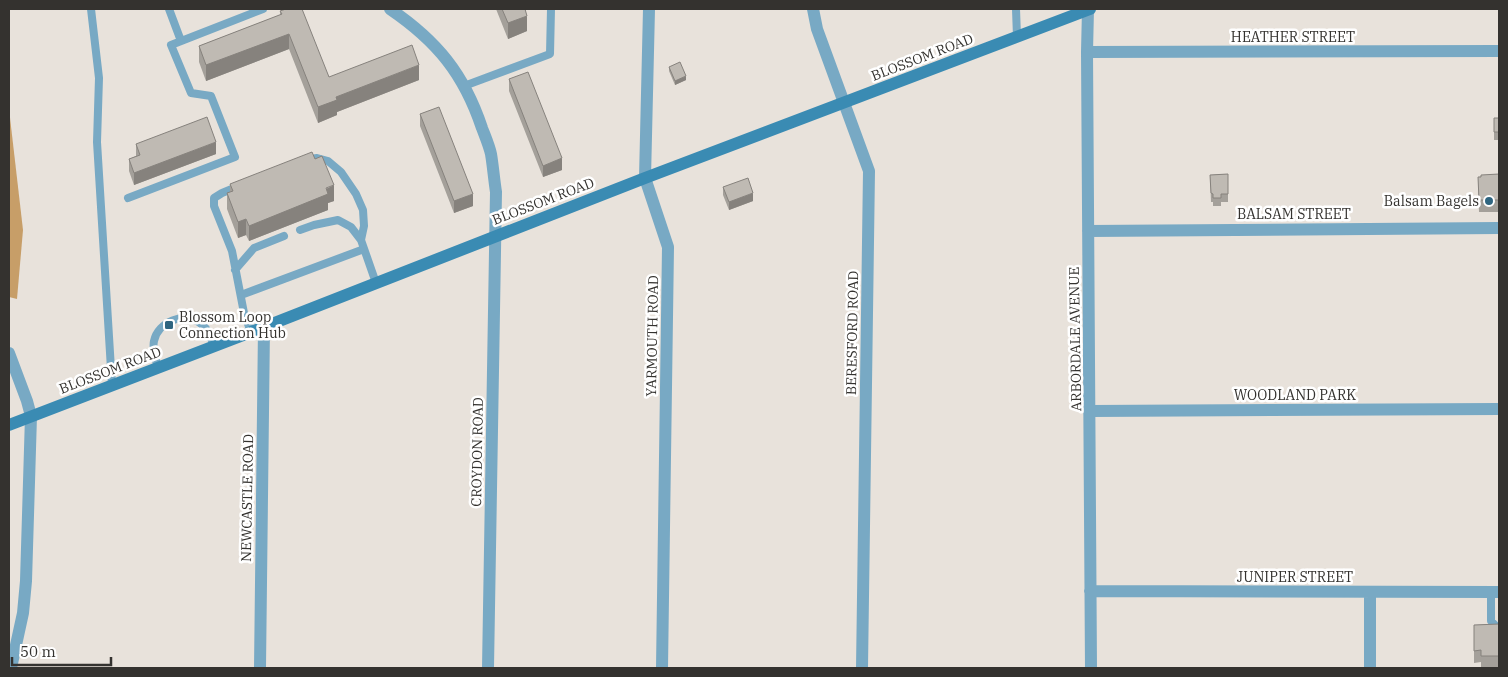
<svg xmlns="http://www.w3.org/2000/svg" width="1508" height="677" font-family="'IBM Plex Serif',serif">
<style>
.forest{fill:#c79e68}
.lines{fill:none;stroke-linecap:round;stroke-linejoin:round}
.lane{stroke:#78a9c4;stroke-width:8}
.street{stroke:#78a9c4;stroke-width:12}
.secondary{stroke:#3a8bb3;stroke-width:12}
.wall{fill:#a4a09a}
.shaded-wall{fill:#86827d}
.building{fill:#bfbab3;stroke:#86827d}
.poi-dot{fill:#2f6580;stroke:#fff;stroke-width:2}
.labels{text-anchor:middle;stroke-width:5;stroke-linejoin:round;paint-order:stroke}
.street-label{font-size:14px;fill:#34322f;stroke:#fff}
.poi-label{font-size:14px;fill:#34322f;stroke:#fff;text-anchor:end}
</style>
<rect width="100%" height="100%" fill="#e8e2db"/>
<path class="forest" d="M9 109 23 230 17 299 9 297Z"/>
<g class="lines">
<path class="lane" d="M91 9 99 78 97 142 112 385
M169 9 181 41
M1016 9 1017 37
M464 86 550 54 551 9
M305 160 317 158 328 161 341 172 356 194 363 210 364 226 361 240 376 283
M239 186 222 193 214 198V206L232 251 244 313 251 332
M128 198 235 157 211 96 191 93 171 45 263 9
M300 230 314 225 338 220 351 227 361 240
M235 270 254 248 284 236
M241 295 364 249
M158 368C156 360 152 349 154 341 158 322 184 311 200 323 208 328 211 338 214 346
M1491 592V621L1499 629"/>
<path class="street" d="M390 9C437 41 464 74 482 128 485 136 489 145 491 154 493 166 494 179 496 192L488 668
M649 9 645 178 668 247 662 668
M813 9 817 29 869 171 862 668
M1088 9 1087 52 1091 668
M1087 52 1499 51
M1088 231 1499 228
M9 353 27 401 31 416 26 581 23 613 11 668
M1091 411 1499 409
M1090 591 1499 592
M260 668 264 327
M1370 668V592"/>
<path class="secondary" d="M9 425 264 327 645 178 1090 9"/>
</g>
<path class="wall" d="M496 9H525L527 31 508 39Z
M280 11 329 77 419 80 337 112V115L318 123 289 49 206 81 199 62V46L280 15Z
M669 67 686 80 675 85 669 71Z
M509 79 562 170 543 177 509 91Z
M420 114 473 206 454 213 420 126Z
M1494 118H1499V140H1494Z
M136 144 216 154 134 185 129 171V159L136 156Z
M1228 174V202H1221V206H1213V202H1211L1210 175Z
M1499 174V212H1479L1478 177Z
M230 184 334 201 328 203V210L249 241 246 235 238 238 227 209V193L230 192Z
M723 187 753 201 729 210 723 195Z
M1499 624V668H1481V662L1474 663V625Z"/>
<path class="shaded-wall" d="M527 16V31L508 39V23Z
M289 34V49L206 81V65Z
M419 65V80L337 112V115L318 123V107L336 97Z
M686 76V80L675 85V81Z
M216 142V154L134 185V173Z
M562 158V170L543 177V166Z
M334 185V201L328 203V210L249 241V226Z
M753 193V201L729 210V202Z
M473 194V206L454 213V201Z
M246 219V235L238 238V222Z"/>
<path class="building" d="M286 9H302L329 77 412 45 419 65 336 97 337 100 318 107 289 34 206 65 199 46 282 14 280 11Z
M502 9H525L527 16 508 23Z
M680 62 686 76 675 81 669 67Z
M528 72 562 158 543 166 509 79Z
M439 107 473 194 454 201 420 114Z
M207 117 216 142 134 173 129 159 140 155 136 144Z
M1494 118H1499V132H1494Z
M312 152 315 159 322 156 334 185 326 188 328 194 249 226 246 219 238 222 227 193 233 191 230 184Z
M1228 174V194H1221V198H1213V194L1211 193 1210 175Z
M1499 174V200H1479L1478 177H1481V175Z
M748 178 753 193 729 202 723 187Z
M1499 624V656H1481V650L1474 651V625Z"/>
<g class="poi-dot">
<circle cx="1489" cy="201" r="5"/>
<rect x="164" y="320" width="10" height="10" rx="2.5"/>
</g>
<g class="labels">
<g class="street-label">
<text x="1293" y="42">HEATHER STREET</text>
<text transform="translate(922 57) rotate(-21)" y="5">BLOSSOM ROAD</text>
<text transform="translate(543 201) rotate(-21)" y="5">BLOSSOM ROAD</text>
<text x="1294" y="219">BALSAM STREET</text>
<text transform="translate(852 333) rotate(-89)" y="5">BERESFORD ROAD</text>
<text transform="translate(652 336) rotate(-89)" y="5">YARMOUTH ROAD</text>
<text transform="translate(1075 339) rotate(-91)" y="5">ARBORDALE AVENUE</text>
<text transform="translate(110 370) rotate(-21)" y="5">BLOSSOM ROAD</text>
<text x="1295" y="400">WOODLAND PARK</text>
<text transform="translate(477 452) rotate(-89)" y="5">CROYDON ROAD</text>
<text transform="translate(247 498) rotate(-89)" y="5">NEWCASTLE ROAD</text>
<text x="1295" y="582">JUNIPER STREET</text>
</g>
<g class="poi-label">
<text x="1479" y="206">Balsam Bagels</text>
<text x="179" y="322" text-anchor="start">Blossom Loop<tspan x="179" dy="16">Connection Hub</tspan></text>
</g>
</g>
<rect width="1508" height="677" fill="none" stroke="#34322f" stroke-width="20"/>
<path d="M12 657v8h99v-8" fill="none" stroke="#34322f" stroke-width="2.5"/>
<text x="20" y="657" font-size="15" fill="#34322f" stroke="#ffffff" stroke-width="4" paint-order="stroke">50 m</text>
</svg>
